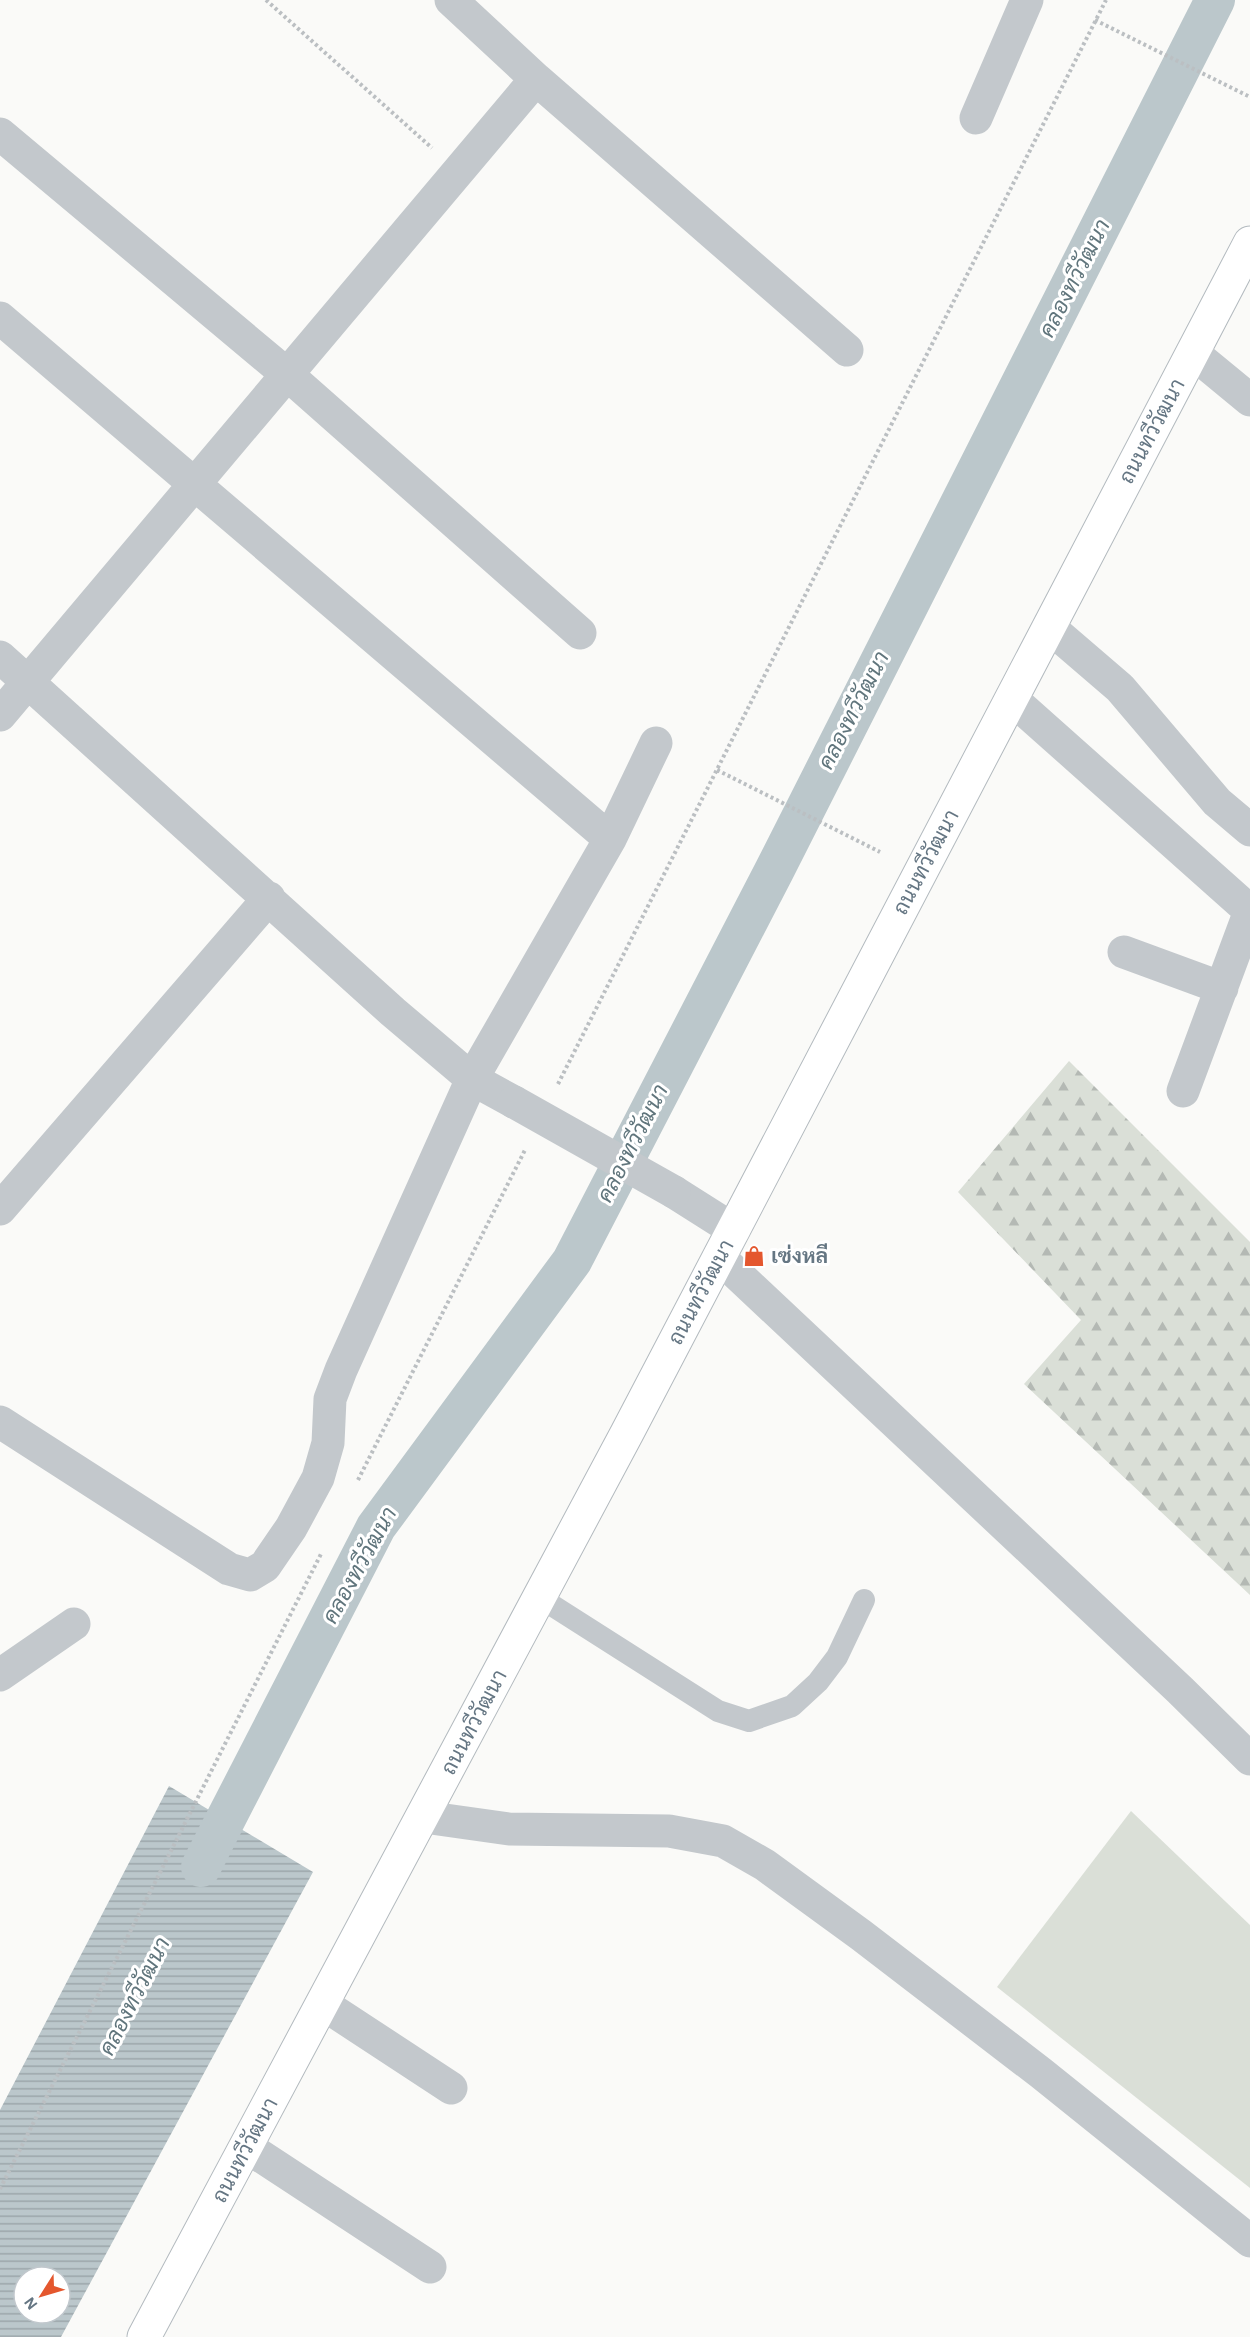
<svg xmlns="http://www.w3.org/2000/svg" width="1250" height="2337" font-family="'Alegreya Sans',Sarabun,sans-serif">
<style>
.green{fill:#dadfd7}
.forest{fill:url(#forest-firs)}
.water{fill:url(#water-rules);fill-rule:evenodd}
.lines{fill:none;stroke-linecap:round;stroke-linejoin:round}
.canal{stroke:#bbc7cb;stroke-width:40}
.secondary-casing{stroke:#b3babf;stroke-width:35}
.path{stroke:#bbbfc2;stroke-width:4;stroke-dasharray:3 3;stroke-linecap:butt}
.service{stroke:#c3c8cc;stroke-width:22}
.minor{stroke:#c3c8cc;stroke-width:33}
.secondary{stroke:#fff;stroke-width:33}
.minor-bridge{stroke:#c3c8cc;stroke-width:33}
.labels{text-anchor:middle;stroke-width:6;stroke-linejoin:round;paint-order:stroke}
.street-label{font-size:21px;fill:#657683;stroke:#fff}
.poi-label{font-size:21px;font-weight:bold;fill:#657683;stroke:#fff;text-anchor:start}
.water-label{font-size:22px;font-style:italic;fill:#60757c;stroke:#fff}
</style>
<defs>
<pattern id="forest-firs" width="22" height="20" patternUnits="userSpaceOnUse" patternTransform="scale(1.5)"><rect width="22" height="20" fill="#dadfd7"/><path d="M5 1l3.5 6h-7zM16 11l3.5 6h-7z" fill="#b4b9b4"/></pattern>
<pattern id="water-rules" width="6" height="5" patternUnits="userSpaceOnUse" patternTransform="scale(1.5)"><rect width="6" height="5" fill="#bbc7cb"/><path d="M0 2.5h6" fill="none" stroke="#9ca6aa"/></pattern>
</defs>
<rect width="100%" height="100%" fill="#fafaf8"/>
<path class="green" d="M1131 1811 1250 1925V2188L997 1987Z"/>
<path class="forest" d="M1069 1061 1250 1242V1595L1024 1384 1081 1320 958 1192Z"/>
<path class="water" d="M169 1786 313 1872 61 2337H0V2110ZM24 2277H60V2313H24Z"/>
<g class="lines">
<path class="canal" d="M201 1867 376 1527 572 1261 774 871 1215 0"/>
<defs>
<path id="secondary" d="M144 2337 627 1433 1250 243"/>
</defs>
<use href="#secondary" class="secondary-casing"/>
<path class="path" d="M266 0 432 148
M1095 20 1250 97
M717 770 880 852
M558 1084 1106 0
M358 1480 525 1150
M0 2189 321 1554"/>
<path class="service" d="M539 1597 718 1711 749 1721 792 1706 818 1682 837 1657 864 1600"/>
<path class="minor" d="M451 0 536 79 847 350
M976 118 1027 0
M0 134 289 376 580 633
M0 318 610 839
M1193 353 1250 400
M1049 627 1120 688 1217 802 1250 830
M0 657 393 1012 472 1079 341 1370 330 1399 328 1443 318 1478 291 1528 265 1566 250 1575 229 1569 0 1422
M1012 699 1250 911
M0 715 536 79
M1124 952 1222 988
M1183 1091 1250 911
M514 1102 472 1079 610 839 656 743
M674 1192 734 1230
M0 1209 269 898
M719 1257 1180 1690 1250 1759
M0 1675 74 1624
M424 1817 509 1829 669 1831 723 1841 765 1865 861 1935 1041 2073 1250 2241
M323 2004 451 2088
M247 2147 430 2267"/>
<use href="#secondary" class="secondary"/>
<path class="minor-bridge" d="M514 1102 674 1192"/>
</g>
<defs>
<symbol id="shop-bare" viewBox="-9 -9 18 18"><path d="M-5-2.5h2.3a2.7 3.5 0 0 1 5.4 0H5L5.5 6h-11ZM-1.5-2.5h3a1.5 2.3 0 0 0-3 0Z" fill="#e4572e" stroke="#fff" stroke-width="2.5" paint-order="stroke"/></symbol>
</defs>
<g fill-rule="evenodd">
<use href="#shop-bare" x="739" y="1241" width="30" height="30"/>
</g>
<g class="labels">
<g class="street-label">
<text transform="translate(1152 431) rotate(-62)" y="7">ถนนทวีวัฒนา</text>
<text transform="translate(926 862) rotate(-62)" y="7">ถนนทวีวัฒนา</text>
<text transform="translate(701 1292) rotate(-62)" y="7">ถนนทวีวัฒนา</text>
<text transform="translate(474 1722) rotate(-62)" y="7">ถนนทวีวัฒนา</text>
<text transform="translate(245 2150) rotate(-62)" y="7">ถนนทวีวัฒนา</text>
</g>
<g class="poi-label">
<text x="771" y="1263">เซ่งหลี</text>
</g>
<g class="water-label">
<text transform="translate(1074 278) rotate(-63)" y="8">คลองทวีวัฒนา</text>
<text transform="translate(853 710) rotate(-63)" y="8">คลองทวีวัฒนา</text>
<text transform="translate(632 1143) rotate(-63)" y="8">คลองทวีวัฒนา</text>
<text transform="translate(359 1565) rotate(-61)" y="8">คลองทวีวัฒนา</text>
<text transform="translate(134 1996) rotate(-63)" y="8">คลองทวีวัฒนา</text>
</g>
</g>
<g transform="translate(42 2295) rotate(233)"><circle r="28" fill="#ffffff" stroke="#c1c8cd" stroke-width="1.5"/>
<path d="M0-4.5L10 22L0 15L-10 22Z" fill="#e4572e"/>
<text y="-9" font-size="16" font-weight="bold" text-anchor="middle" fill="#657683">N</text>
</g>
</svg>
